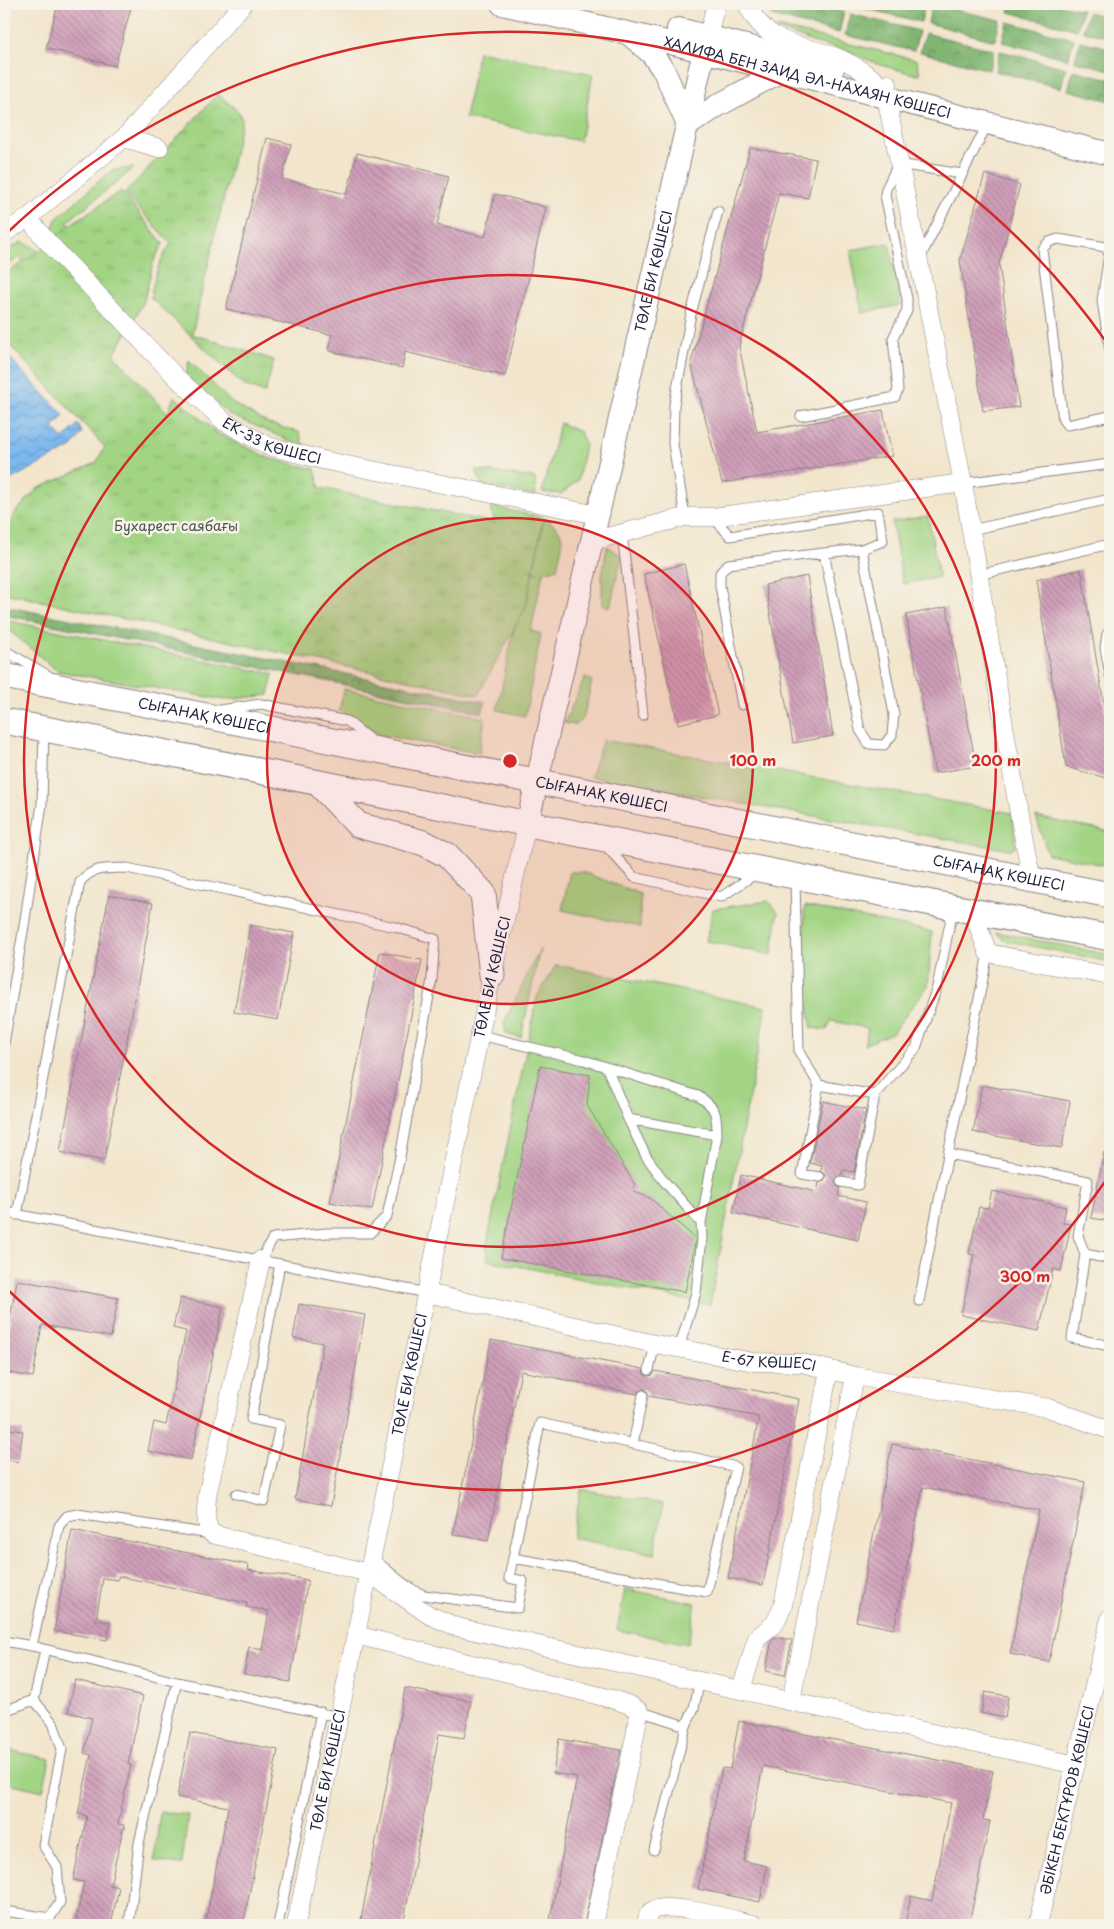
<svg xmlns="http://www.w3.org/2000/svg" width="1114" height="1929" font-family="'Playpen Sans',sans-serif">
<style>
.green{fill:#a2d484;stroke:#627b60}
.forest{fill:url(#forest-crowns);stroke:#526c56}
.park{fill:url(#park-tufts);stroke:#627b60}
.water{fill:url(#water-waves);stroke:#4f6d94}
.building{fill:url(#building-back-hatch)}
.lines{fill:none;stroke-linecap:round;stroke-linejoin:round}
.service-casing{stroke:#8a8484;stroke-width:11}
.minor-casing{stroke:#8a8484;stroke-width:19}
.tertiary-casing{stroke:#8a8484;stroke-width:24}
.secondary-casing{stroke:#8a8484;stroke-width:27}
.service{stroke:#fff;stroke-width:9}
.minor{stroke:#fff;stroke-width:18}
.tertiary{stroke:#fff;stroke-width:22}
.secondary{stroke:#fff;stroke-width:25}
.ring{fill:none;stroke:#d62828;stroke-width:2.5}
.labels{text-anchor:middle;stroke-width:5;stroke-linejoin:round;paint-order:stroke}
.street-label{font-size:14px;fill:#22223b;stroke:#f7f3e8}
.park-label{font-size:14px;fill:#485751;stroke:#f7f3e8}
.centre{fill:#d62828;stroke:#f7f3e8;stroke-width:2.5}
.ring-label{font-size:15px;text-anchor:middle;font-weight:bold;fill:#d62828;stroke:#f7f3e8;stroke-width:5;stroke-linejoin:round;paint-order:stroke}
</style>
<defs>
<pattern id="forest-crowns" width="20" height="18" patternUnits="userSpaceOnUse" patternTransform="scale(1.25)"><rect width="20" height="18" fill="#81b672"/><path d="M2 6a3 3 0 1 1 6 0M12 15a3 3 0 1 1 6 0" fill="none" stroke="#69945f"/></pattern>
<pattern id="park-tufts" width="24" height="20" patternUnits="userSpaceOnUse" patternTransform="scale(1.25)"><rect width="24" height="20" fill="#a2d484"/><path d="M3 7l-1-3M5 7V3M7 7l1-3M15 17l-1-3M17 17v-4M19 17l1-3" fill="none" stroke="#8bb673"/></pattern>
<pattern id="water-waves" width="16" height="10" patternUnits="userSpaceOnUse" patternTransform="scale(1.25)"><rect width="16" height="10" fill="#7cb8ee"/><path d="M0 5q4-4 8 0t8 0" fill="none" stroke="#6595c2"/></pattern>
<pattern id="building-back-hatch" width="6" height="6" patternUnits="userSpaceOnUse" patternTransform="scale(1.25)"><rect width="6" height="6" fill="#d09fb9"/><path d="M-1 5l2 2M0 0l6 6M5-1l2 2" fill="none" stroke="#a88198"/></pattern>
</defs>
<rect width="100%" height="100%" fill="#f7f3e8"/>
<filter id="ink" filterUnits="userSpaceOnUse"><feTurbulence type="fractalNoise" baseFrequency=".02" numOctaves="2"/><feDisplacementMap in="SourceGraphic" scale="10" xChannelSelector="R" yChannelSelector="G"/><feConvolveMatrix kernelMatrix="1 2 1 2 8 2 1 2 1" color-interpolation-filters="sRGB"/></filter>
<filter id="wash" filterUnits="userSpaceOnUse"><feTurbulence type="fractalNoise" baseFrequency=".0096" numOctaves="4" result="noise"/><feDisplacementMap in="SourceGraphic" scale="20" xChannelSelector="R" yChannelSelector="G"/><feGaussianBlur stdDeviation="1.12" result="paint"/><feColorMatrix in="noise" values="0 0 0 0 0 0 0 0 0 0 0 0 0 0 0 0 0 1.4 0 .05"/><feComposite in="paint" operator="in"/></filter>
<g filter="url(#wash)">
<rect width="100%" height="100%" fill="#f2e5cc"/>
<path class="green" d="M778 27 917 60 920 74 917 75 877 64 851 52 813 42 778 29Z
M478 51 593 74 580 141 465 118Z
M134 168 67 222 88 246 82 265 51 234 56 219 112 170Z
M21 242 34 247 50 267 41 286 19 257 4 269V253Z
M889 243 901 305 862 313 850 250Z
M189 360 232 403 269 424 299 432 304 447 230 415 186 377Z
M560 423 580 432 585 444 578 480 561 494 542 492Z
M476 470 535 478 536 496 482 485Z
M928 516 939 577 903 584 892 522Z
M544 518C570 533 562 544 557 568L543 573 531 631 541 634 525 716 497 710 526 572H538L533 571Z
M607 546 622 556 610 607 602 605V576Z
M4 620 273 674 269 695 225 700 57 671 10 631 4 630Z
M585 678 592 681 583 719 575 725 564 723Z
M344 689 485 718 479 753 380 735 339 711Z
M603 740 1012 813 1016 846 1010 850 590 777Z
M1036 817 1110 832V866L1048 854Z
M570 872H583L640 894V927L562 910Z
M768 901 778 912 772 955 706 941 713 909Z
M805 906 932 932 928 986 892 1033 864 1045 868 1028 831 1021 827 1030 812 1028 804 988 803 962Z
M996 932 1110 955V962L1003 940Z
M540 949 521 1038 506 1034 504 1023Z
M556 965 766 1007 710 1305 488 1260 486 1248 537 997Z
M581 1489 663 1504 654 1554 572 1538Z
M625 1589 696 1603 688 1644 617 1630Z
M4 1749 50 1759 43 1791 4 1782Z
M160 1812 188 1815 182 1864 154 1861Z"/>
<path class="forest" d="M774 4H807L844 12 839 33 771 16Z
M852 4H925L921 22 852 5Z
M932 4 1000 20 995 41 928 23Z
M1012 4H1056L1082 10 1077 30 1009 12Z
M1088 12 1110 17V38L1083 31Z
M850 14 919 31 914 51 845 35Z
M1007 22 1074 39 1068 59 1002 42Z
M925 33 994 50 989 70 920 52Z
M1080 41 1110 48V70L1075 61Z
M1000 51 1066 68 1061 88 995 71Z
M1073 70 1110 79V101L1068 90Z
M4 606 486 702 482 713 4 615Z"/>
<path class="park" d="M218 94 239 112 242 120 192 334 274 360 265 393 243 385 151 298C152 280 160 259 171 244L125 193Z
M121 191 163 243 153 263 144 301 114 355 168 413 174 396 217 433 271 459 315 469 320 488 495 523 490 506 544 518 525 609 478 695 4 593V555L13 515 37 489 96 463 105 447 4 339V275L41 250 71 224Z"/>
<path class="water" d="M4 352 64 415 53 428 63 439 78 424 82 433 72 447 4 483Z"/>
<g id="blocks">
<path class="building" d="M58 4H132L115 66 46 48Z
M267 138 291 144 282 179 347 194 357 153 449 176 437 225 485 237 495 194 546 207 505 376 405 352 402 368 329 351 332 335 226 309Z
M750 148 816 159 808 198 779 193 739 346 757 432 883 410 892 456 722 483 691 363Z
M985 174 1020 185 999 264 1019 407 983 411 960 260Z
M684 564 718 715 678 724 644 574Z
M1081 569 1110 740V779L1066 767 1036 580Z
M807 576 833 736 793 743 765 585Z
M947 607 976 766 935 773 906 615Z
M109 895 153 903 104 1161 60 1152Z
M250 925 294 933 278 1020 234 1012Z
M380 952 422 960 372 1210 330 1202Z
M540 1066 590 1075 587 1105 635 1185 634 1192 650 1198 696 1239 685 1292 501 1258Z
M982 1085 1070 1101 1062 1148 973 1132Z
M823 1101 866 1110 854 1172 843 1170 842 1176 837 1178 835 1181 837 1186 840 1188 838 1196 866 1202 858 1240 733 1213 741 1175 817 1192 819 1183 824 1181 826 1175 821 1171 822 1166 810 1163Z
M1104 1152 1110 1153V1221L1091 1218Z
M992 1191 1066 1207 1063 1223 1071 1224 1061 1271 1053 1269 1039 1331 961 1315 974 1255 969 1254 979 1207 988 1208Z
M17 1280 118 1298 111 1337 42 1325 33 1377 4 1372V1352Z
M180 1298 223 1307 191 1460 148 1451 154 1422 166 1425 186 1331 173 1328Z
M299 1304 365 1315 331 1506 295 1499 323 1343 293 1338Z
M491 1340 643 1369 644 1374 648 1376 653 1375 655 1371 799 1399 763 1585 728 1578 759 1417 649 1396 647 1391 644 1389 639 1391 637 1394 521 1371 488 1541 453 1534Z
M4 1428 23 1431 18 1462 4 1459Z
M892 1444 1085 1482 1049 1662 1010 1654 1039 1510 923 1487 894 1629 856 1621Z
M72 1530 249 1565 248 1570 308 1580 290 1682 244 1674 249 1647 262 1650 269 1611 246 1607 247 1603 118 1576V1580L103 1578 96 1620 110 1622 107 1640 54 1631Z
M775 1637 792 1640 785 1675 766 1671 772 1639Z
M75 1680 143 1696 128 1764 131 1765 118 1824 124 1825 110 1885 119 1887 111 1925H75L84 1882 73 1880 87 1816 78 1814 91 1755 84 1753 92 1718 68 1712Z
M405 1688 471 1701 464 1738 439 1734 403 1925H360Z
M985 1692 1008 1696 1005 1718 981 1713Z
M739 1721 993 1771 983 1820 990 1821 969 1925H905L911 1896 932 1901 951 1803 763 1766 744 1861 767 1866 760 1902 698 1889 722 1768 730 1769Z
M190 1733 278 1750 243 1925H205L228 1807 177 1797Z
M559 1739 621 1750 584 1925H549L577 1777 553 1773Z"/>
</g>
</g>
<g filter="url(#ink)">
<use href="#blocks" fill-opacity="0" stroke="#8a8484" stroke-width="1"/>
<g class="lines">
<defs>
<path id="service" d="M921 256 988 123
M1110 351 1102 301 1109 254 1106 247 1058 239 1049 242 1042 249 1063 420 1067 425 1110 416
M801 416 895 397 898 390 893 338 907 311V299L885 195 886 189 898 164 962 174
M963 483 1110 464
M685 517 673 444 674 405 691 314 718 211
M713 517 730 536 878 512 883 541 862 549 824 553 860 730 869 744 884 745 892 735 894 714 862 549
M971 530 1110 499
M622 533 643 715
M978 575 1110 544
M1110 632 1107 634 1105 648 1110 675
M4 650 49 676
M742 705 720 586V573L728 564 824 553
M220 710 261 704 347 721 373 742
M604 844 634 877 721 897 757 873
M795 879 799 1052 819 1085 875 1095 916 1048 937 987 953 908
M480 1035 584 1060 698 1096C717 1108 717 1114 717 1135L628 1119 607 1068
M4 1043 24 926 42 804 44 730
M819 1085 802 1174 820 1177
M628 1119 646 1156 664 1181 701 1223 702 1238 696 1293 679 1348
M948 1154 1088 1181 1078 1236 1085 1254
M841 1182 858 1185 875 1095
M4 1212 280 1264
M17 1215 80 882C93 866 108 869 127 868L395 927 435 939 432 979 400 1157 387 1216 370 1233H327L273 1238 261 1260
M701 1223 717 1135
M1110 1259 1085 1254 1072 1338 1110 1346
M919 1301 988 953
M649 1370 655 1344
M633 1444 643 1395
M236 1494 264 1501 280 1425 251 1419 280 1264 427 1293
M372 1558C389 1570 405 1588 424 1595L518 1608 523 1581 509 1578 540 1423 736 1467 707 1592 513 1558
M4 1641 32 1646 177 1682 339 1717
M32 1646 59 1526 67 1516 77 1514 211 1534
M34 1700 45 1650
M4 1711 34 1700
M639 1711 686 1726
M654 1850 686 1726 694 1708 700 1680
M4 1911 50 1918 60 1902 57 1867 43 1845 62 1749 53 1723 34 1700
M129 1925 139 1843 177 1682
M278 1925 321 1712"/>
<g id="minor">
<path d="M747 4C767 48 803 43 841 59 853 64 864 72 875 80"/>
<path d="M705 48 716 4"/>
<path d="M888 84 886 96 963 483 1019 814 1032 880"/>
<path d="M124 138 243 4"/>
<path id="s1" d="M28 218 45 239 176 377 225 422 268 446 327 461 598 515"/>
<path d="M4 233 28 218 124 138 159 148"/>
<path d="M592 541 685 517H713L963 483"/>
<path d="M973 912 988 953 1110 976"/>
<path d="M261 1260 208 1491C206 1507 203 1520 212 1534L369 1573 429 1615 457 1627 1076 1765"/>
<path id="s2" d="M427 1293 655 1344 754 1362 802 1363 855 1376 1048 1408 1110 1430"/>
<path d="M356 1635 612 1699 630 1705 639 1711 635 1736 594 1925"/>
<path d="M741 1690 757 1638 775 1623 783 1605 829 1370"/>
<path d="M791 1701 855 1376"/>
<path id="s3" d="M296 1925 492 975 527 825"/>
<path d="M646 1925C647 1920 647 1914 652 1911 667 1900 737 1921 757 1925"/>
<path id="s4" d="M1038 1925 1110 1618"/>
</g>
<g id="tertiary">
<path id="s5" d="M502 4 675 44 1110 154"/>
<path d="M678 29 833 68"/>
<path d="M630 35 652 54 664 71 688 125 717 106 781 71"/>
<path id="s6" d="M527 825 704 51"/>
</g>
<g id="secondary">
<path id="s7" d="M4 676 1110 895"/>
<path d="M4 721 1110 938"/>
<path d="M319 784 358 825 424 843 447 855 483 893 492 975"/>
</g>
</defs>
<use href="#service" class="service-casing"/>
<use href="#minor" class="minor-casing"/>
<use href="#tertiary" class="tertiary-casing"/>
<use href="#secondary" class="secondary-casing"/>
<use href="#service" class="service"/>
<use href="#minor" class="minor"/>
<use href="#tertiary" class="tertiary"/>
<use href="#secondary" class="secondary"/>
</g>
</g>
<circle cx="510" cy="761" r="243" fill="#d62828" fill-opacity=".12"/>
<g class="ring">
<circle cx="510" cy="761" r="243"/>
<circle cx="510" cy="761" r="486"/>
<path d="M1107 1179A729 729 0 0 1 8 1290M8 232A729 729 0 0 1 1107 343"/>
</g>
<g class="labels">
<g class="street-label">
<text dy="5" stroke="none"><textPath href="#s5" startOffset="314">ХАЛИФА БЕН ЗАИД ӘЛ-НАХАЯН КӨШЕСІ</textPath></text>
<text dy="5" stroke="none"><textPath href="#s6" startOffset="568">ТӨЛЕ БИ КӨШЕСІ</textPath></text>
<text dy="5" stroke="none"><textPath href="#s1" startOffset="335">ЕК-33 КӨШЕСІ</textPath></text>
<text dy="5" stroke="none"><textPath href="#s7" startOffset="204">СЫҒАНАҚ КӨШЕСІ</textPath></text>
<text dy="5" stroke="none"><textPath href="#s7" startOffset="609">СЫҒАНАҚ КӨШЕСІ</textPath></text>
<text dy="5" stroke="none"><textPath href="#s7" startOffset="1014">СЫҒАНАҚ КӨШЕСІ</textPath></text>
<text dy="5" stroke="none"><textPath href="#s3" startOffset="968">ТӨЛЕ БИ КӨШЕСІ</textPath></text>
<text dy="5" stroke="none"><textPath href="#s2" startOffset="349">Е-67 КӨШЕСІ</textPath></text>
<text dy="5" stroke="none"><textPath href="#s3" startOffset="562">ТӨЛЕ БИ КӨШЕСІ</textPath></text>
<text dy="5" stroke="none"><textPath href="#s3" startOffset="158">ТӨЛЕ БИ КӨШЕСІ</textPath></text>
<text dy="5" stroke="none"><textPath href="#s4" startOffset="128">ӘБІКЕН БЕКТҰРОВ КӨШЕСІ</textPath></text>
</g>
<g class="park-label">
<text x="176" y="531">Бухарест саябағы</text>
</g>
</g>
<circle cx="510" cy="761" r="8" class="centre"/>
<g class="ring-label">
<text x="753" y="766">100 m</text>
<text x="996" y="766">200 m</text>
<text x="1025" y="1282">300 m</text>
</g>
<rect width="1114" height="1929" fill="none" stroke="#f7f3e8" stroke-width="20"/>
</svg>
